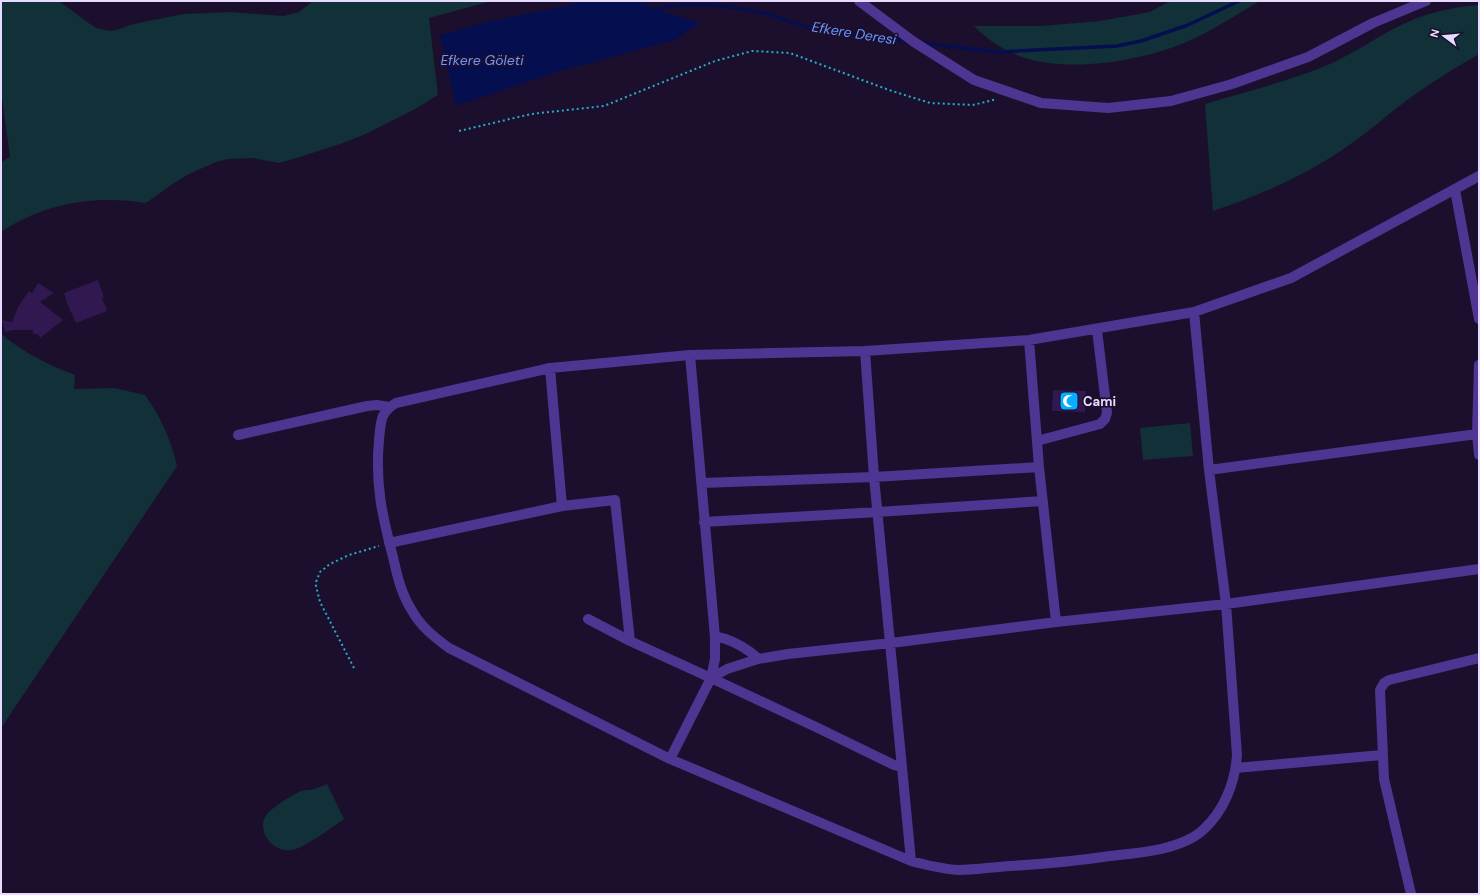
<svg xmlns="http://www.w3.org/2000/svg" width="1480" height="895" font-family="'DM Sans',sans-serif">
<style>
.green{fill:#113038}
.water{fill:#050f50}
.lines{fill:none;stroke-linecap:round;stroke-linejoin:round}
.stream{stroke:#050f50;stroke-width:3.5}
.building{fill:#311850}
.path{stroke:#23aecb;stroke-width:2;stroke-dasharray:2 3;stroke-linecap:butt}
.minor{stroke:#4d3591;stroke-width:10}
.tertiary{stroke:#4d3591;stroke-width:10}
.labels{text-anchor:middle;stroke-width:3.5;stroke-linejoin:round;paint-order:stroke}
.poi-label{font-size:13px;font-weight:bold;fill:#e7dbff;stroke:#1b0f2d;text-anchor:start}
.water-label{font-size:14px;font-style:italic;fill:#6997ff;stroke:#1b0f2d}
</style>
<rect width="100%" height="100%" fill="#1b0f2d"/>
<path class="green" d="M1 1H59L90 24 96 28 110 31 117 30 130 25 148 21 184 14 230 12 284 16 299 12 313 1H491L429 18 438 95 415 109 368 133 343 143 300 157 279 163 253 158 228 159 216 162 189 174 174 183 146 203C94 195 45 203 1 232V162L10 157 1 91Z
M1170 1H1260C1237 14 1215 29 1191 40 1145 61 1067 74 1019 56 1001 49 987 39 974 26H1041L1100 21 1150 12Z
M1479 5V54C1455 68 1432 82 1410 98 1387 115 1366 134 1342 150 1302 177 1258 196 1213 211L1205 104C1247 91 1290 81 1330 64 1354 53 1374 39 1397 27 1423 14 1450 7 1479 5Z
M1 334C23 352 48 365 75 375L74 389 114 388 145 395C161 417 171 440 177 466L1 728Z
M1190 423 1193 456 1143 460 1140 428Z
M327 784 344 819C332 827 304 849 291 850 272 853 252 827 270 811 278 804 290 796 301 791 303 790 307 790 310 790 316 789 321 786 327 784Z"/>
<path class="water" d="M580 1H641L654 9 700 23 675 40 560 71 456 106 440 35 491 21 566 6Z"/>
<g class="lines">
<path class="stream" d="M649 11C684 0 732 5 767 14 783 19 798 25 813 29 842 35 877 37 907 41
M921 43 997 52 1117 46 1141 41 1188 25 1239 1"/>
</g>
<path class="building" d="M98 280 104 297 102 298 107 311 76 323 66 301 67 302 64 293Z
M38 283 54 293 40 302 63 320 40 338 38 334H33V330H13L5 332 2 320 12 322 18 307 29 291 32 293Z
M1053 390 1086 391 1085 412 1052 411Z"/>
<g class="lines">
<path class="path" d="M459 131 531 114 604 106 715 61 752 51 790 53 889 90 930 103 973 105 997 99
M354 668 320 602 316 586V582L320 572 330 564 349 555 379 546"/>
<path class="minor" d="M1455 190 1479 319
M1194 312 1209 470 1226 604 1237 755C1235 783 1224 811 1203 830 1181 850 1138 853 1110 856 1077 861 1043 864 1010 866 993 867 975 870 958 870 942 869 926 865 911 861L670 759 449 648C434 637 420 626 411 609 401 593 397 575 393 557 382 515 375 484 379 440 380 432 380 423 383 416 386 410 391 406 396 403L550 368 690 355 865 351 1029 340 1194 312 1291 278 1479 176
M1029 340 1039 467 1056 622
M865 351 874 477 911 861
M1479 365 1477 434 1479 455
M550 368 562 506
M238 435 367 406 377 405 389 407
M1037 441 1100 424 1105 419 1107 413 1097 330
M1209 470 1477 434
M702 483 874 477 1039 467
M704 522 878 512 1043 501
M389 543 562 506 615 500 630 641
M588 619 630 641 711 678 727 669 758 659 788 654 891 643 1056 622 1226 604 1479 569
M715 637C728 637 750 650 758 659
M711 678 818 728 894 765 902 767
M670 759 711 678 715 659V637L690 355
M1236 768 1382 755
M1411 894 1384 779 1380 690 1384 683 1389 680 1479 658"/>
<path class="tertiary" d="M859 1 914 42 974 80 1041 103 1108 108 1171 101 1232 84 1308 57 1373 23 1426 1"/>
</g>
<defs>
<symbol id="mosque-square" viewBox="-11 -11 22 22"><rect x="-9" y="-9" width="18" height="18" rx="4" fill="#07adff" stroke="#1b0f2d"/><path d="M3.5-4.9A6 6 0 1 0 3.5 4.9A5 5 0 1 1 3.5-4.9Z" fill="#fff"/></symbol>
</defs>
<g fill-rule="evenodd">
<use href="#mosque-square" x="1058" y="390" width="22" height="22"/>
</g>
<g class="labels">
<g class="poi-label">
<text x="1083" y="406">Cami</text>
</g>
<g class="water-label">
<text transform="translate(854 33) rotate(9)" y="5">Efkere Deresi</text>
<text x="482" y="65">Efkere Göleti</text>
</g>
</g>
<rect width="1480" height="895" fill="none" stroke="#e7dbff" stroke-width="4"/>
<g transform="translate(1444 36) rotate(286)" stroke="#1b0f2d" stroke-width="3" paint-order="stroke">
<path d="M0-3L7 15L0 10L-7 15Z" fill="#e7dbff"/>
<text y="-6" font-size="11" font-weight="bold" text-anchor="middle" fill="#e7dbff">N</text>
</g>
</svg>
